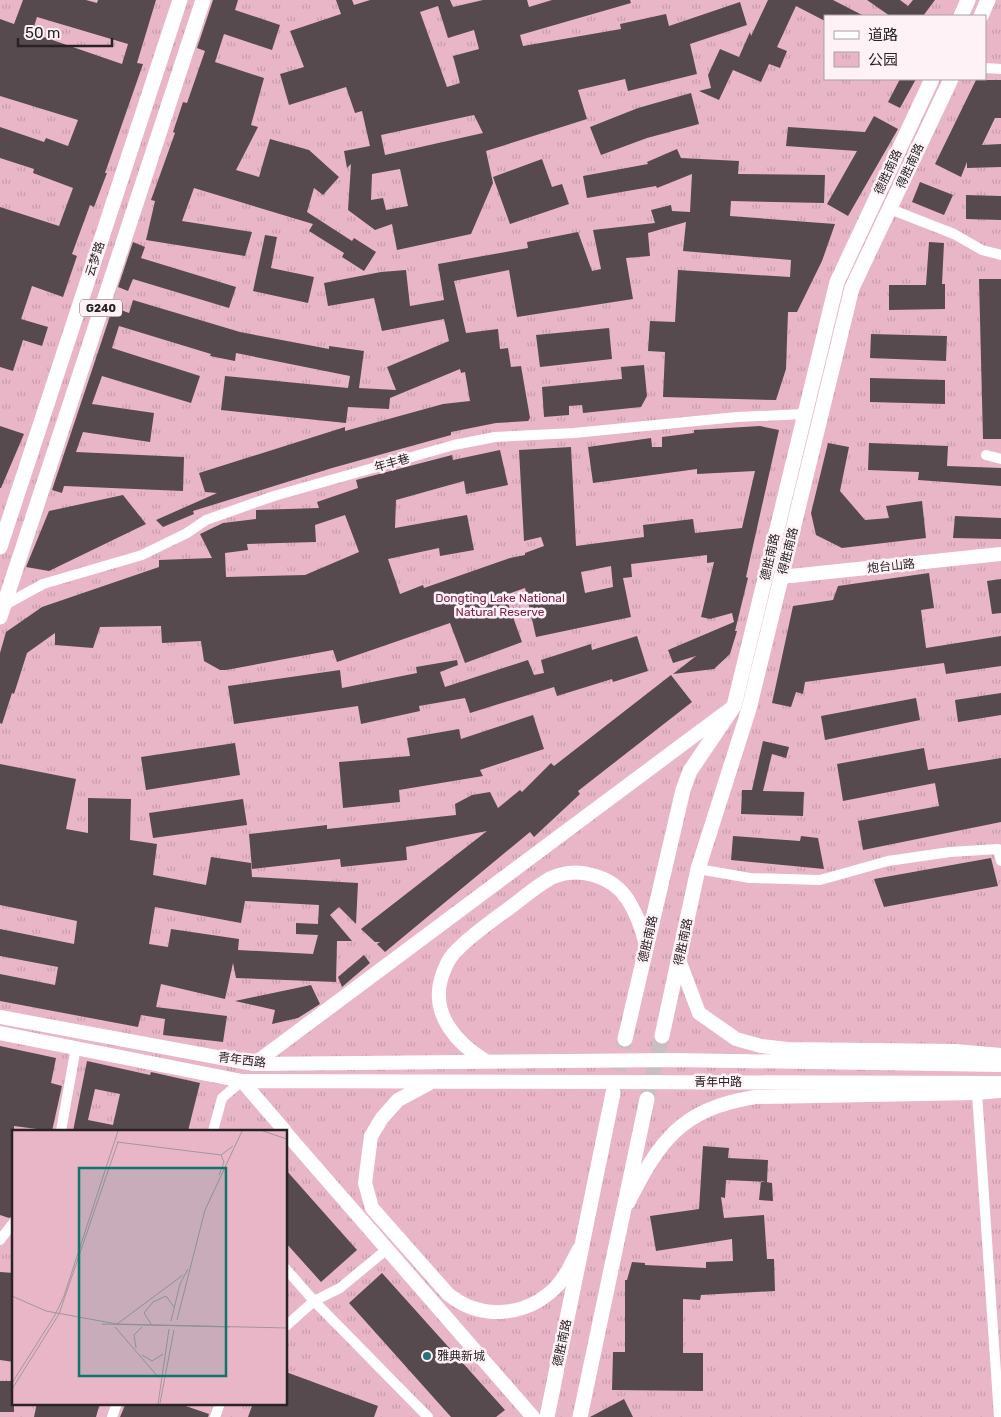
<svg xmlns="http://www.w3.org/2000/svg" width="1001" height="1417" font-family="Rubik,'Noto Sans SC',sans-serif">
<style>
.park{fill:url(#park-tufts);fill-rule:evenodd}
.building{fill:#574a4e;fill-rule:evenodd}
.lines{fill:none;stroke-linecap:round;stroke-linejoin:round}
.primary-tunnel{stroke:#cbbdc2;stroke-width:15;stroke-dasharray:15 8;stroke-linecap:butt}
.street{stroke:#fff;stroke-width:10}
.secondary{stroke:#fff;stroke-width:14}
.primary{stroke:#fff;stroke-width:15}
.poi-dot{fill:#277179;stroke:#fef2f6;stroke-width:2}
.labels{text-anchor:middle;stroke-width:5;stroke-linejoin:round;paint-order:stroke}
.shield{fill:#fef2f6;stroke:#696164;stroke-width:1}
.shield-label{font-size:11px;font-weight:bold;fill:#292325}
.street-label{font-size:12px;fill:#292325;stroke:#fef2f6}
.park-label{font-size:12px;fill:#7e224c;stroke:#fef2f6}
.poi-label{font-size:12px;fill:#292325;stroke:#fef2f6;text-anchor:start}
.inset-road{fill:none;stroke:#a2979b;stroke-width:1}
.view{fill:#0f766e;fill-opacity:0.15;stroke:#0f766e;stroke-width:2.5}
.inset-edge{fill:none;stroke:#292325;stroke-width:2.5}
</style>
<defs>
<pattern id="park-tufts" width="24" height="20" patternUnits="userSpaceOnUse" patternTransform="scale(1.25)"><rect width="24" height="20" fill="#e9b6c7"/><path d="M3 7l-1-3M5 7V3M7 7l1-3M15 17l-1-3M17 17v-4M19 17l1-3" fill="none" stroke="#c89cab"/></pattern>
</defs>
<rect width="100%" height="100%" fill="#f3e4e9"/>
<path class="park" d="M0 0H1001V1417H0ZM825 16H985V79H825ZM14 1131H286V1403H14Z"/>
<path class="building" d="M23 0H86L97 3 98 0H156L137 63 143 64 105 173H107L94 207 90 205 72 254 77 256 63 297 32 286 21 319 48 327 42 346 23 340 13 371 0 367V207L59 226 73 188 33 173 34 169 0 158V127L44 142 46 138 68 146 78 120 0 96V19L14 24ZM37 17 128 44 122 64 32 33Z
M213 0H238L235 10 280 25 272 50 224 34 215 62 264 78 251 125 258 127 236 170 259 177 270 139 309 150 339 177 323 195 314 188 307 212 352 241 354 238 376 252 364 271 342 257 344 253 309 231 313 224 194 188 182 221 252 232 245 256 146 240 155 201 151 200 175 133 173 132 183 102 187 103 205 51 197 48Z
M336 0H352L354 5 370 0H450L453 7 483 0H527L529 7 552 0H630L631 3 520 35 523 46 621 29 620 24 666 14 669 26 740 2 747 25 690 44 697 74 628 91 625 79 578 90 587 119 486 151 493 183 471 234 397 250 392 224 375 230 348 210 351 164 347 168 344 151 370 146 362 111 355 113 346 87 289 105 280 74 304 67 290 31 341 14ZM438 6 448 38 474 30 479 49 453 56 460 83 447 87 420 12ZM474 115 483 133 385 155 381 135ZM400 169 408 206 386 210 383 198 371 200 372 174Z
M768 0H833L864 16H825V21L796 6 777 47 787 51 780 68 769 64 761 82 733 70 719 100 699 91 711 88 708 75 720 49 739 57 750 32 751 36Z
M867 0H900L908 6 913 0H935L923 16H890Z
M900 79H916L900 108 888 102Z
M976 80H1001V118H995L982 145 1001 144V167L967 168V162L961 177 935 164Z
M691 93 699 124 647 138 601 155 590 127 638 108Z
M874 116 898 129 848 216 827 204 857 151 786 146 788 127 865 132Z
M677 149 681 158 739 161 738 174 825 175 824 203 731 201 730 216 835 224 822 261 797 312H788L786 369 776 400 663 397 665 352 648 351 650 321 675 322 678 270 790 277 791 260 683 251 686 222 648 233 650 256 626 258 633 299 517 317 509 270 454 281 466 333 498 329 500 349 508 348 511 367 521 366 530 418 528 421 496 423 451 432V435L332 468 193 511 194 514 163 527 156 520 217 493 205 492 199 473 345 427V431L443 404 470 401 465 372 461 373 460 369 390 398 389 409 348 407 346 423 221 410 225 376 348 388 350 376 236 353 235 361 210 356 211 354 119 326 112 348 200 376 191 403 102 376 92 404 154 413 150 442 83 432 76 452 184 457 183 491 64 486 62 493 52 490 113 307 129 313 133 300 240 332 329 349V346L364 351 359 388 396 390 387 367 449 341 444 319 382 331 374 298 328 306 324 283 381 272 406 270 410 306 444 300 438 264 528 248 527 242 578 232 592 271 601 269 593 230 655 223 651 210 671 205 672 211 690 212 692 174 657 188 656 186 587 198 583 176 648 164 647 162Z
M542 159 552 187 562 184 569 204 510 224 493 177Z
M920 182 953 195 944 215 912 202Z
M966 195 1001 196V220L966 219Z
M265 235 277 237 271 268 314 277 308 303 253 291Z
M133 242 145 247 141 258 236 287 229 308 133 279 128 291 118 287Z
M929 242 944 243 942 284H945V309L889 310V285H926Z
M979 279H1001V439H983Z
M609 328 612 359 540 367 536 335Z
M871 334 947 336 946 361 870 358Z
M644 365 647 396 641 407 583 413 582 405 569 406V415L544 417 542 387 622 379 621 367Z
M870 378 945 380V404L870 402Z
M0 426 24 434 1 488H0Z
M760 426 779 430 746 577 748 578 735 631H737L730 654 714 669 673 674 696 656 673 663 668 650 734 622 732 613 710 619 701 617 714 562 707 563V555L631 564 632 577 623 578 631 617 536 637 525 588 505 595 522 642 465 663 450 623 337 662 333 650 226 670H220L204 661 201 641 162 643 161 626 100 627 93 648 55 645V633L27 653 14 694 12 693 2 724 0 723V653L6 632 42 607 159 567V560L212 558 200 534 223 523 256 519V510L319 508 317 502 358 488 356 480 452 455 453 460 500 450 508 485 466 494 464 481 396 500 395 528 467 515 474 550 440 556 439 548 388 559 400 594 423 585 424 588 510 558 525 555V553L544 546 541 537 524 541 519 450 571 447 576 546 644 537 643 525 693 519 695 533 742 528 755 471 697 474V469L593 483 588 447 651 438 652 447H662V437L694 433V430ZM345 515 359 552 305 575 226 577 225 553 248 550 247 544 316 542 315 525ZM611 566 613 587 585 593 581 572Z
M828 443 849 447 840 491 865 520 889 518 886 506 922 501 926 538 842 548 816 535 811 513Z
M869 443 948 446 947 466 1001 468V486L918 480 919 472 868 470Z
M123 495 146 524 49 571 26 567 49 511Z
M955 516 1001 518V539L953 538Z
M929 573 934 608 921 610 926 648 1001 636V666L946 674 944 663 805 682 803 694 796 692 791 707 772 703 793 606 833 600 838 586Z
M1001 579V613L992 614 987 581Z
M637 636 648 671 613 682 612 679 557 696 554 687 470 713 465 698 419 706 420 711 361 724 358 706 234 724 228 686 340 670 342 688 417 673 416 667 457 660 458 665 440 672 445 687 528 660 534 675 544 673 541 660 591 644 592 650Z
M671 675 692 702 578 791 580 794 534 837 530 832 385 952 377 944 380 942H375L361 929 487 831 406 847 407 860 341 867 340 859 252 869 249 834 327 825V829L456 815 455 804 472 795 490 792 498 808 520 790 522 792 551 763 554 766Z
M1001 693V715L958 722 955 700Z
M916 698 920 720 825 740 821 716Z
M533 715 544 749 480 770 483 776 399 790 400 802 343 808 339 762 410 756 407 738 459 729 461 739Z
M763 741 789 747 786 758 772 754 763 791 804 792 803 816 741 814 742 790H752Z
M235 743 240 775 146 790 141 757Z
M924 748 928 770 1001 758V822L863 850 858 821 939 806 935 783 843 801 837 764Z
M0 764 76 779 66 829 88 833V798L131 799 130 840 157 844 153 875 206 885 211 857 251 863 252 877 358 883 356 924 339 907 330 915 352 941H337L336 982 236 978 233 963 225 999 161 984 156 1007 227 1016 223 1042 163 1035 165 1019 141 1015 138 1027 0 1001V974L55 985 58 967 0 956V929L74 944 77 921 0 905ZM245 901 319 905 318 924 296 923V934L318 935 313 954 238 950 239 939 171 929 168 947 149 944 155 907 241 923Z
M243 799 247 825 153 838 149 813Z
M733 836 800 841 801 836 818 838 824 869 731 860Z
M991 858 998 886 884 907 874 879Z
M364 955 370 963 342 987 338 977Z
M311 985 320 1004 298 1018 272 1024 275 1010 235 1001Z
M0 1046 56 1058 51 1083 62 1086 52 1131 14 1126V1215L9 1218 0 1215Z
M87 1061 150 1075 151 1072 200 1083 188 1131H73ZM95 1089 120 1094 113 1125 88 1120Z
M703 1146 729 1148 728 1158 768 1160 767 1182 726 1180 725 1198 721 1197 724 1218 764 1215 767 1259H774L775 1291 701 1295 700 1300 683 1299V1353H703V1391L612 1390 613 1352H625V1280H627L632 1262 645 1263V1265L706 1268V1262L733 1261 732 1239 656 1251 650 1216 699 1209Z
M286 1170 357 1250 321 1282 286 1243Z
M761 1181 772 1183 773 1201 759 1200Z
M0 1272 14 1273V1362L0 1360Z
M382 1273 505 1410 496 1417H451L349 1303Z
M286 1372 378 1406 374 1417H248L253 1403H286Z
M0 1381H14V1412H0Z
M624 1399 633 1417H590Z
M37 1403H100L96 1417H34Z
M126 1403H177L209 1414 208 1417H120Z"/>
<g class="lines">
<path class="primary-tunnel" d="M613 1093 625 1039
M647 1099 662 1036"/>
<path class="street" d="M985 68 1001 69
M890 209 954 234 982 250 1001 255
M986 455 1001 459
M3 606 43 584 142 555 187 533 206 520 274 496 454 445 495 437 574 433 737 417 804 414
M698 869 750 878 820 880 888 861 950 852 998 849 1001 861
M977 1093 999 1417
M61 1131 76 1047
M213 1131 222 1098 242 1081
M0 1240 14 1222
M286 1269 314 1301 428 1417
M286 1326 314 1301 340 1288 386 1250
M112 1417 117 1403
M215 1417 220 1403"/>
<path class="secondary" d="M781 577 1001 554
M679 960 699 1013 736 1039 761 1046 787 1049 955 1051 1001 1055
M0 1017 254 1064 672 1060 1001 1065
M0 1033 242 1081 1001 1083
M486 1061C457 1044 431 1015 441 979 444 969 448 959 455 952 470 936 490 922 508 909 522 899 536 886 551 878 577 866 612 875 628 900 637 914 642 929 646 945
M254 1064 730 709
M242 1081 285 1131
M430 1083 398 1100 382 1118 371 1136 365 1183 372 1208 448 1294C481 1321 527 1317 557 1286 567 1275 572 1262 579 1249
M286 1133 533 1417
M628 1203C660 1140 681 1109 755 1097L977 1093 999 1091"/>
<path class="primary" d="M961 16 968 0
M981 16 988 0
M0 547 180 0
M0 617 203 0
M662 1036 698 869 749 709 852 288 951 79
M625 1039 683 790 690 771 734 706 837 282 932 79
M547 1417 613 1093
M580 1417 647 1099"/>
</g>
<circle class="poi-dot" cx="427" cy="1356" r="5"/>
<g class="labels">
<rect class="shield" x="80" y="299.5" width="42" height="17" rx="4"/>
<g class="shield-label">
<text x="101" y="312">G240</text>
</g>
<g class="street-label">
<text transform="translate(910 166) rotate(-65)" y="4">得胜南路</text>
<text transform="translate(888 172) rotate(-65)" y="4">德胜南路</text>
<text transform="translate(95 259) rotate(-72)" y="4">云梦路</text>
<text transform="translate(392 463) rotate(-16)" y="4">年丰巷</text>
<text transform="translate(788 551) rotate(-76)" y="4">得胜南路</text>
<text transform="translate(770 557) rotate(-77)" y="4">德胜南路</text>
<text transform="translate(891 566) rotate(-6)" y="4">炮台山路</text>
<text transform="translate(648 939) rotate(-77)" y="4">德胜南路</text>
<text transform="translate(683 942) rotate(-78)" y="4">得胜南路</text>
<text transform="translate(242 1060) rotate(7)" y="4">青年西路</text>
<text x="718" y="1086">青年中路</text>
<text transform="translate(562 1343) rotate(-78)" y="4">德胜南路</text>
</g>
<g class="park-label">
<text x="500" y="602">Dongting Lake National<tspan x="500" dy="14">Natural Reserve</tspan></text>
</g>
<g class="poi-label">
<text x="437" y="1360">雅典新城</text>
</g>
</g>
<g transform="translate(12 1130)">
<rect width="275" height="275" fill="#f3e4e9"/>
<path d="M0 1H275V274H0Z" fill="#e9b6c7"/>
<path class="inset-road" d="M251 1 275 9M105 12 209 25M209 25 221 16M207 45 212 32 209 25M0 166 34 181 105 194 275 198M165 190 193 80 230 1M159 191 168 154 176 139M90 194 218 197M105 194 171 145M139 194 132 183 141 172 154 166 162 177M103 197 147 248M124 218 122 205 130 197M130 225 140 231 151 224M0 253 43 185 52 166 106 1M0 259 47 184 106 12M148 273 162 200M146 274 157 199"/>
<path class="view" d="M67 38H214V246H67Z"/>
<rect width="275" height="275" class="inset-edge"/>
</g>
<rect x="824" y="15" width="162" height="65" fill="#fef2f6" stroke="#a99fa2"/>
<rect x="834" y="31" width="25" height="8" fill="#ffffff" stroke="#a99fa2"/>
<text x="868" y="40" font-size="15" fill="#292325">道路</text>
<rect x="834" y="52" width="25" height="15" fill="url(#park-tufts)" stroke="#a99fa2"/>
<text x="868" y="65" font-size="15" fill="#292325">公园</text>
<path d="M18 38v8h94v-8" fill="none" stroke="#292325" stroke-width="2.5"/>
<text x="25" y="38" font-size="15" fill="#292325" stroke="#fef2f6" stroke-width="4" paint-order="stroke">50 m</text>
</svg>
